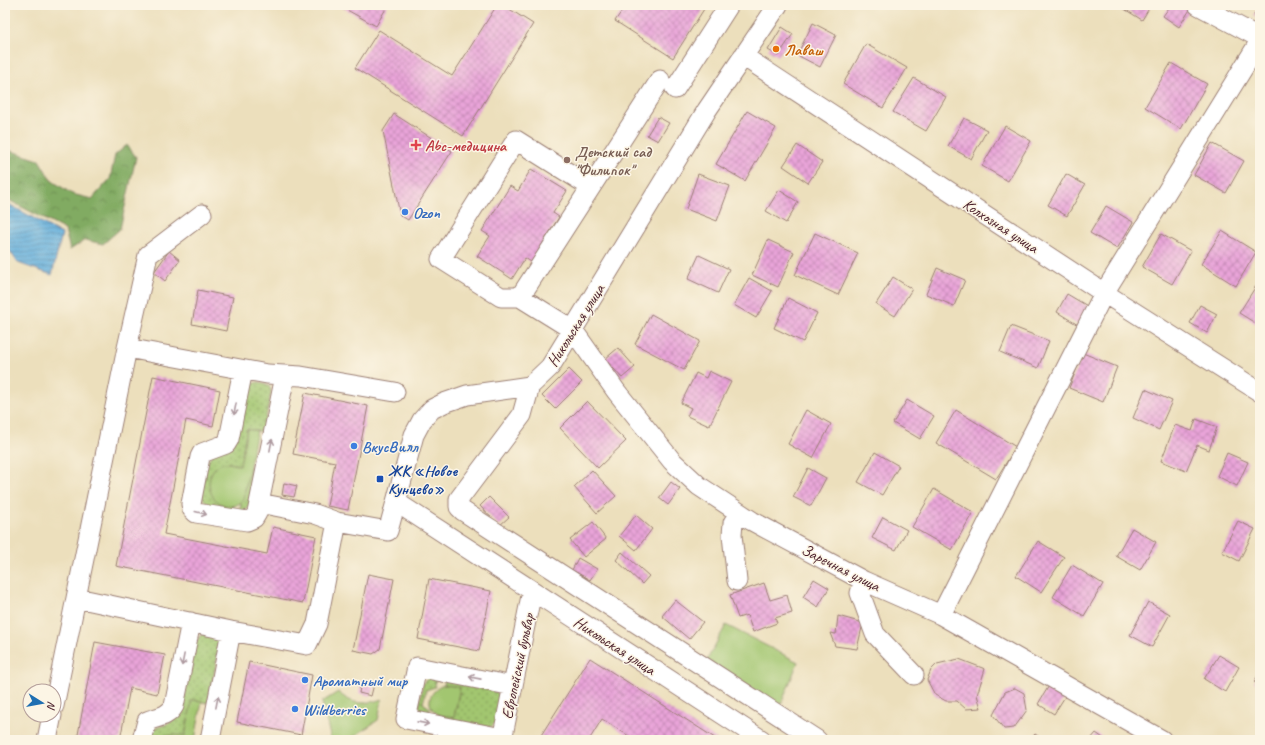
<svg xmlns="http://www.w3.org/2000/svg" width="1265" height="745" font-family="Caveat,sans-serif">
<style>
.grass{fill:url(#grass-dots);stroke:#76724e}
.forest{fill:url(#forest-crowns);stroke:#666546}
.park{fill:#a2c670;stroke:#76724e}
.water{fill:url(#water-rules);stroke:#566683}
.building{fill:url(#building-cross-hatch)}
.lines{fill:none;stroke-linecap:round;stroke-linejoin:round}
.minor-casing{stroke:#9b7f74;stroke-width:21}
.minor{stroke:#fff;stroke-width:19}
.oneway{stroke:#ae9aa0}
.food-dot{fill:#e8710a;stroke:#fcf5e5;stroke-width:1.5}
.health-dot{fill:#e0444e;stroke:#fcf5e5;stroke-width:1.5}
.education-dot{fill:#8d6e63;stroke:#fcf5e5;stroke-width:1.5}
.shop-dot{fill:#3f7fe0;stroke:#fcf5e5;stroke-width:1.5}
.transit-dot{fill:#1a4fb4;stroke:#fcf5e5;stroke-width:1.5}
.labels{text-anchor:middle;stroke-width:3;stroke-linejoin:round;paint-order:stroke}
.food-label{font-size:16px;font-weight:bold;fill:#c56008;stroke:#fcf5e5;text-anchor:start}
.health-label{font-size:16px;font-weight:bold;fill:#be3a42;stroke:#fcf5e5;text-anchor:start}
.education-label{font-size:16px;font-weight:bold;fill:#785e54;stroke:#fcf5e5;text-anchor:start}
.shop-label{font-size:16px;font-weight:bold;fill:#366cbe;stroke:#fcf5e5;text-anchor:start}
.street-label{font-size:16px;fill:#4a1f2b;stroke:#fcf5e5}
.transit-label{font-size:16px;font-weight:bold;fill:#164399;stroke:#fcf5e5;text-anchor:start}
</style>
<defs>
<pattern id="grass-dots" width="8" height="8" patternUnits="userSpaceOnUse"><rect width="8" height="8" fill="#a2c670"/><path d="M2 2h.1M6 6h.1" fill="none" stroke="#86a05c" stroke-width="1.8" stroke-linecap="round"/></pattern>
<pattern id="forest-crowns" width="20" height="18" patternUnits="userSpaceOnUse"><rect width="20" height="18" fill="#81ab62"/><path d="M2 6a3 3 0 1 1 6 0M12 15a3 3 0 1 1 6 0" fill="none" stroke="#6c8b51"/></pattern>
<pattern id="water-rules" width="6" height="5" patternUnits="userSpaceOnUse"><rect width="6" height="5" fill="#62aedb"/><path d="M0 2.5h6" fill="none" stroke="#538db2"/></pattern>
<pattern id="building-cross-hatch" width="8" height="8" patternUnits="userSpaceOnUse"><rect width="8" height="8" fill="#e9a4d9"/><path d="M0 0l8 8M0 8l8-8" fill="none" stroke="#bf85b0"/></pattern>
</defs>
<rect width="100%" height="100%" fill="#fcf5e5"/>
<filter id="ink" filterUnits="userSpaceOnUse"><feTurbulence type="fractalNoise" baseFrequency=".025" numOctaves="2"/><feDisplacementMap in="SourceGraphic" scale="8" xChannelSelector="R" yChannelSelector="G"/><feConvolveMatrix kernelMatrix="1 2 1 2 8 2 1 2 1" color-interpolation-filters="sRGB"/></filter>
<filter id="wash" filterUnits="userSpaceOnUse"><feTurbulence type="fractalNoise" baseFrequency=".012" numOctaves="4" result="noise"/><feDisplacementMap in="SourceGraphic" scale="16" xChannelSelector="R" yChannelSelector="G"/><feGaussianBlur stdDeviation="0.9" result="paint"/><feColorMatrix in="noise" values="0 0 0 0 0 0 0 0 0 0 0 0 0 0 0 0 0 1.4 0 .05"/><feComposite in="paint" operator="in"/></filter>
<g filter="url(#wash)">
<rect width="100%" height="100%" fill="#ecdfbc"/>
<path class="grass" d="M258 382C266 383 271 385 271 393L263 432 247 429 240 465 227 463 224 505 234 506 233 513C219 509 205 508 201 493L207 463 250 385Z
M250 467 257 468 250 505 246 510 239 513 241 503 243 500Z
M203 634 218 637 220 645 208 703 192 700 185 736H165L160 740H151L153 729C167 724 178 722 183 707L196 642 199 637Z
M436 677 435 687 426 690 423 703 430 708 428 718 421 711 419 706 423 683 427 679Z
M445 679 497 692C504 702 501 719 491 727L437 719 438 714 454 717 460 688 444 685Z"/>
<path class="forest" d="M127 145 136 157 120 229 103 244 85 240 70 250 65 230 5 198V146L11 151 39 160 51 180 72 194 92 199 110 179 115 155Z"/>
<path class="park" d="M247 429 257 431 243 500C239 505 235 506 229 506 202 503 204 463 227 463 231 463 236 465 240 465Z
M726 625 798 662 780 707 707 660Z
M444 685 460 687 454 717C449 716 442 716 438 714 423 705 431 689 444 685Z
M338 692C352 705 364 705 382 699L378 720 349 740H331L322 702Z
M192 700 202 701 195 740H160C168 733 175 735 185 736Z"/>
<path class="water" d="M5 202 62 234 52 275 18 263 5 244Z"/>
<g id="blocks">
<path class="building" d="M338 5H388L376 26Z
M497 5H503L533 24 463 136 355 68 379 30 452 76Z
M626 5H698L704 9 673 58 615 21Z
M1118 5H1151L1142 20Z
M1171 5H1186L1191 8 1179 27 1163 16Z
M1260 5V19L1254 15Z
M813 23 836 35 820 67 797 55Z
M782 27 793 34 778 56 768 50Z
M866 44 907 68 883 108 843 84Z
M1171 63 1207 84 1181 129 1145 107Z
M914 78 946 97 926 131 893 112Z
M747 111 776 128 745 181 716 164Z
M394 114 452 151 408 220 400 215 383 131Z
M658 117 669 123 658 141 647 135Z
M964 118 987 130 971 159 948 146Z
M1005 126 1031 141 1008 181 982 166Z
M1212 143 1244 161 1226 193 1194 175Z
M797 145 822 162 808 183 783 166Z
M531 169 567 191 553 213 559 217 531 262 525 258 512 279 477 256 490 236 482 231 510 186 518 191Z
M698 174 730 186 717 221 686 209Z
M1066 174 1085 185 1067 216 1048 205Z
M779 190 798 202 786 223 766 211Z
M1106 206 1133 222 1117 249 1090 233Z
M1222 231 1256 252 1236 286 1201 264Z
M815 233 858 253 838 295 795 275Z
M1161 234 1191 251 1172 284 1142 267Z
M768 240 794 252 778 287 752 275Z
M169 251 180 260 165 281 154 272Z
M699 255 729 269 718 293 688 279Z
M937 268 965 280 954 306 926 294Z
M893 277 912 289 895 316 876 304Z
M749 278 772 291 756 318 734 305Z
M1256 286 1260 289V326L1239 313Z
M198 290 233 297 226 331 192 324Z
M1067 294 1089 307 1078 325 1057 312Z
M788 298 817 313 803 342 774 328Z
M1200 305 1217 314 1207 333 1190 323Z
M651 314 700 341 684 370 635 344Z
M1011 326 1049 341 1038 368 1000 352Z
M618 348 635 367 622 378 605 359Z
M1083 353 1117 367 1103 402 1069 388Z
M569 369 582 382 555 409 542 396Z
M709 371 731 382 709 426 687 416 691 408 681 403 696 373 706 378Z
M153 376 220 390 213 426 186 420 164 534 267 554 273 527 316 536 303 603 116 566Z
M1145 389 1172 401 1159 430 1133 418Z
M305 393 368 406 348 510 327 506 335 462 293 454Z
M907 400 934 416 920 439 893 423Z
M587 401 626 441 598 468 560 428Z
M806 410 831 424 813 458 788 444Z
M956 410 1016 447 996 479 936 443Z
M1196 419 1217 427 1209 450 1197 445 1186 471 1161 461 1175 425 1192 431Z
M875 452 899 466 882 495 858 482Z
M1227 453 1248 462 1237 486 1217 476Z
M808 468 826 478 811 506 793 497Z
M592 470 616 496 597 513 574 487Z
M671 482 680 489 668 505 659 498Z
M284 483 297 486 294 497 282 495Z
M934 489 973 512 952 550 912 527Z
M489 497 509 517 499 526 480 506Z
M636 515 652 529 636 550 619 536Z
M883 517 907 530 896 550 872 538Z
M1238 521 1255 529 1239 561 1222 552Z
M593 522 606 539 584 557 570 540Z
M1132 528 1156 542 1140 570 1116 556Z
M1038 541 1064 557 1041 592 1016 576Z
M622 552 649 576 642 584 616 560Z
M578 558 597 569 590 580 572 570Z
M1072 565 1103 584 1084 616 1053 597Z
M368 574 394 579 380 649 373 654 353 650Z
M429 579 491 591 479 651 418 639Z
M814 579 829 588 818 607 803 597Z
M764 583 770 600 787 595 792 613 775 618 777 623 753 632 747 615 738 618 730 595Z
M675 600 703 622 689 639 662 616Z
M1148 602 1170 614 1152 647 1130 635Z
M838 616 863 623 857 649 835 646 830 633 836 634Z
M95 642 165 655 157 694 130 688 120 740H77Z
M1219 655 1239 667 1225 692 1204 679Z
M590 658 718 740H635L602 719 589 740H538Z
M959 659 985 669 977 695 981 708 966 709 957 701H946L935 695 927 680 931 670 937 664Z
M249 662 312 675 301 735 237 722Z
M1260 672V685L1254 682Z
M361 682 374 684 371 696 359 693Z
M1050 684 1066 695 1054 714 1038 704Z
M1015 688 1024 693 1027 710 1014 728 1004 729 993 715 1005 692Z
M1096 733 1106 740H1090Z
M1035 734 1044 740H1030Z"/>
</g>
</g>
<g filter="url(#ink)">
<use href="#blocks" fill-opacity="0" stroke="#9b7f74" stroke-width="1"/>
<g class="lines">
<defs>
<path id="minor" d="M1198 5 1260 38
M743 56 1104 293 1260 392
M660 80 520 297 573 330 616 391 672 461 699 486 752 521 864 581 941 615 1162 740
M675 89 729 5
M520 297H501L441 259 516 140 591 187
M127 348 267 374 301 376 395 392
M243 370 229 439 226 444 202 453 200 457 191 504 192 509 196 513 247 521 254 518 257 513 285 376
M530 386 522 415 459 499V507L463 511 817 740
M259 503 315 514 337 522 388 531 396 502
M737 581 732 535 733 523 739 513
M864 581 860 593 875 634 914 675
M77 598 231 631 307 645 317 624 337 522
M941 615 1104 293 1260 41
M54 706 127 348 148 255 202 214
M502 738 406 719 417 667 513 686
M47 740 52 715
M142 740 147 721C157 717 168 717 174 706L191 622
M210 740 231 631
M502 740 532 591
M762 740 396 502 414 435 422 420 432 409 444 403 467 395 530 386 550 367 707 110 778 5"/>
</defs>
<use href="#minor" class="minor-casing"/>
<use href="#minor" class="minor"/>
</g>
<defs><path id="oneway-shaft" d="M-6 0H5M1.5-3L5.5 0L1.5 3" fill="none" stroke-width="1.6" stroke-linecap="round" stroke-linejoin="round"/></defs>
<g class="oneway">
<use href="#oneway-shaft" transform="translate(235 409) rotate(101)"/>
<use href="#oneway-shaft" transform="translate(271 445) rotate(-79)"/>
<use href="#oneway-shaft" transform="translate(201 513) rotate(15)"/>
<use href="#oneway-shaft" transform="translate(183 660) rotate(101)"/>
<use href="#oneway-shaft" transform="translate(475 678) rotate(-169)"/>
<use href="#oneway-shaft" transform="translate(217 702) rotate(-79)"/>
<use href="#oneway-shaft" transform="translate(423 723) rotate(11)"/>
</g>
</g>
<circle class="food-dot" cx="776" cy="49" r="4"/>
<path class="health-dot" d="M414 139h4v4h4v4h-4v4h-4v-4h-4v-4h4z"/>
<circle class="education-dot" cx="567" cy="160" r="4"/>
<g class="shop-dot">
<circle cx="405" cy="212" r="4"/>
<circle cx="354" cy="446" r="4"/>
<circle cx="305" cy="680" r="4"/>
<circle cx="295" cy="709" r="4"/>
</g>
<rect class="transit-dot" x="376" y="475" width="8" height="8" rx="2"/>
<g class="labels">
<g class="food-label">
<text x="784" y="55">Лаваш</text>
</g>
<g class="health-label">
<text x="425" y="151">Abc-медицина</text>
</g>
<g class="education-label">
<text x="575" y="157">Детский сад<tspan x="575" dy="18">"Филипок"</tspan></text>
</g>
<g class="shop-label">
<text x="413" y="218">Ozon</text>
<text x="362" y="452">ВкусВилл</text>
<text x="313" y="686">Ароматный мир</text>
<text x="303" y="715">Wildberries</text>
</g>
<g class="street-label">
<text transform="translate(1001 225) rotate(33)" y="6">Колхозная улица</text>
<text transform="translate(575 325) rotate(-58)" y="6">Никольская улица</text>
<text transform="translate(841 567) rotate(27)" y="6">Заречная улица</text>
<text transform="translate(615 645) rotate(33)" y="6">Никольская улица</text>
<text transform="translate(517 666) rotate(-78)" y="6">Европейский бульвар</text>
</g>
<g class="transit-label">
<text x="388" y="476">ЖК «Новое<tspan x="388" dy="18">Кунцево»</tspan></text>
</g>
</g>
<rect width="1265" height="745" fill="none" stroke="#fcf5e5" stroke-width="20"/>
<g transform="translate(42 703) rotate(101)"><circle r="19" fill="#fcf5e5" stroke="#b59f9b"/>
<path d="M0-3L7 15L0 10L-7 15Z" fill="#1f6fb2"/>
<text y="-6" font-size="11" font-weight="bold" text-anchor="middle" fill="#4a1f2b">N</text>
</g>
</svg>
